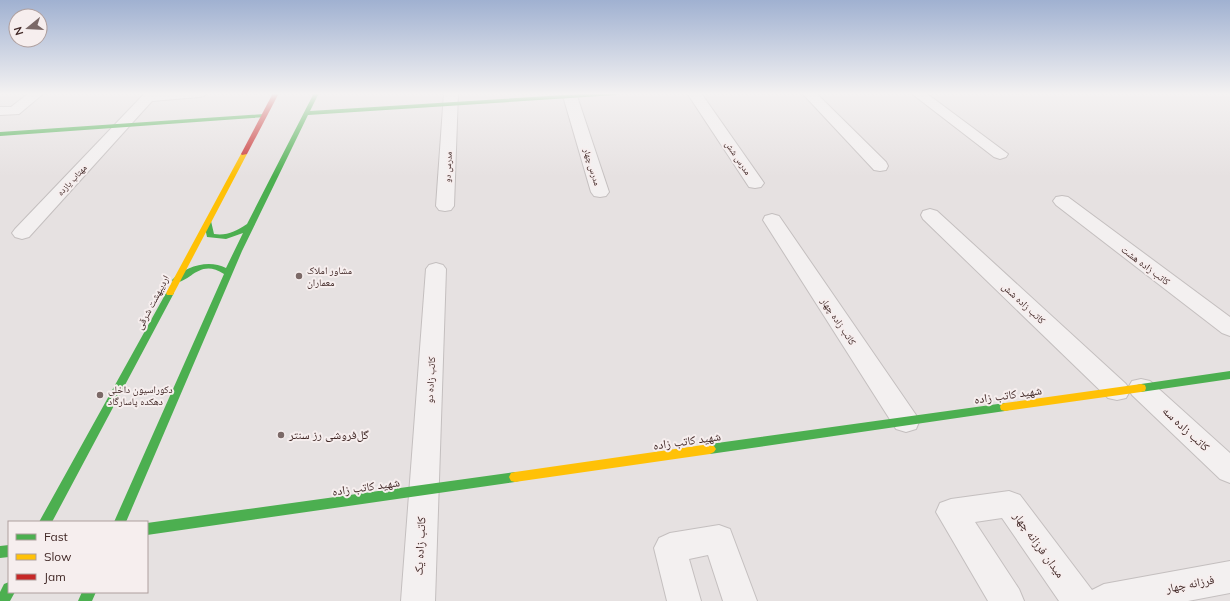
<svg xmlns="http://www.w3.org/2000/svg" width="1230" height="601" font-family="Mulish,'Noto Naskh Arabic',sans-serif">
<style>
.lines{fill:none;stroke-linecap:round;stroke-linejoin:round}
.street-casing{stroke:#c4bfbf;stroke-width:2}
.street{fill:#f3f0f0;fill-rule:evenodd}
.fast{fill:#4caf50;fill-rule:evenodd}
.slow{fill:#ffc107;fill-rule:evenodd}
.jam{fill:#c62828;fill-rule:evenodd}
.poi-dot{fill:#7b6967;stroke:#f6eeee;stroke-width:1.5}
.labels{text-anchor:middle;stroke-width:4;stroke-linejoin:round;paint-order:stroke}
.far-street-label{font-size:9px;fill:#412826;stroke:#f6eeee}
.street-label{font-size:10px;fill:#412826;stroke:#f6eeee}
.poi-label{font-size:10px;fill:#412826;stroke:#f6eeee;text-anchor:start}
.near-street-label{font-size:12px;fill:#412826;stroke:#f6eeee}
.near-poi-label{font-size:12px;fill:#412826;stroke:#f6eeee;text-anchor:start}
</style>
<rect width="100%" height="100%" fill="#e6e1e1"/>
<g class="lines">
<defs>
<path id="street" d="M29 93H44L19 114 0 115V107H11Z
M145 93H206L204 96 199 97 152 101 29 237 22 239 15 237 12 233 15 229Z
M444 93H458L454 206 451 210 445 211 439 210 436 206Z
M565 93H573L577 96 609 192 606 196 600 197 594 196 591 192 563 96Z
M687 93H701L764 183 761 187 755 188 749 187Z
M802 93H816L886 162 888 166 886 170 880 171 874 170Z
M911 93H926L1008 154 1006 157 1000 159 994 157Z
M1062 196 1068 197 1230 317V336L1222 333 1056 205 1053 201 1056 197Z
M930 209 937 211 1126 384 1130 391 1126 398 1117 400 1108 398 923 219 921 215 923 211Z
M772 214 779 216 916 415 919 422 916 429 906 432 896 429 763 220 765 216Z
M436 263 443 265 446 269 435 601H401L426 269 429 265Z
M1141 379 1150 381 1230 453V483L1220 479 1132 395 1128 388 1132 381Z
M1009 491 1020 495 1092 590 1104 584 1230 561V593L1188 601H1059L1002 518 975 522 1019 589 1024 601H988L936 512 940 503 951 499Z
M719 525 730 529 757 601H723L708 555 689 559 701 601H667L654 548 659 538 670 533Z"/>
</defs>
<use href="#street" class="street-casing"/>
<use href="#street" class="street"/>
<path class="fast" d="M314 93H319L310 111 597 93H619L616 95 308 115 242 251 126 522H114L224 274C198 257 189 286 173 282L172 280C185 266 209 259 226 268L243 233 226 239 207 237 204 223 208 221H211L214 234C227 236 236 231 247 224Z
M264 114 266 115V117L0 136V132Z
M170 290 174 293 52 522H39L166 293Z
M1230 371V379L1141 392 1137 391 1136 388 1137 385 1141 384Z
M1005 403 1009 404 1010 407 1009 410 1005 411 710 454 706 452 704 449 706 446 710 444Z
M515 472 519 473 521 477 519 481 515 482 147 535V523Z
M9 545V557L0 558V546Z
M9 582V592H15L10 601H0V592L4 584Z
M82 592H96L92 601H78Z"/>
<path class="slow" d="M244 152 247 154 174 293 173 295H167L166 293 241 154Z
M1141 384 1145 385 1146 388 1145 391 1141 392 1005 411 1001 410 1000 407 1001 404 1005 403Z
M710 444 714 446 716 449 714 452 710 454 515 482 511 481 509 477 511 473 515 472Z"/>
<path class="jam" d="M273 93H279L247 154 242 155 241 154Z"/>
</g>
<linearGradient id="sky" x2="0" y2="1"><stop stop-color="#a0b1d1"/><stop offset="0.53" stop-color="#f4f2f2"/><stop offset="1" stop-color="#f4f2f2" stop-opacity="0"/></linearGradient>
<rect width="1230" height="177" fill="url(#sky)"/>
<g class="poi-dot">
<circle cx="299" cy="276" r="4"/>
<circle cx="100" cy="395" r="4"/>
<circle cx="281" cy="435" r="4"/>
</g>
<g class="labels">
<g class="far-street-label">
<text transform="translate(738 158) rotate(56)" y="3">مدرس شش</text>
<text transform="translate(448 167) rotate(-87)" y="3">مدرس دو</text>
<text transform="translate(592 167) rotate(73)" y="3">مدرس چهار</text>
<text transform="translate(72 180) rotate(-47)" y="3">مهتاب یازده</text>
</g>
<g class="street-label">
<text transform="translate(1146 265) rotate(37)" y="4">کاتب زاده هشت</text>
<text transform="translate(152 302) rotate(-62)" y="4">اردیبهشت شرقی</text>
<text transform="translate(1024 303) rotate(43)" y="4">کاتب زاده شش</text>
<text transform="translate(839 321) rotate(56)" y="4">کاتب زاده چهار</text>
<text transform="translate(430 380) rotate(-87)" y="4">کاتب زاده دو</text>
</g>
<g class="poi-label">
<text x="307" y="274">مشاور املاک<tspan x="307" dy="12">معماران</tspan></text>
<text x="108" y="393">دکوراسیون داخلی<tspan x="108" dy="12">دهکده پاسارگاد</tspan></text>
</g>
<g class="near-street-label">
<text transform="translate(1008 395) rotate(-8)" y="4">شهید کاتب زاده</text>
<text transform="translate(1186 429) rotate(43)" y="4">کاتب زاده سه</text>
<text transform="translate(687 441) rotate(-8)" y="4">شهید کاتب زاده</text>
<text transform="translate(366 487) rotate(-8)" y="4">شهید کاتب زاده</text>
<text transform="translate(1039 545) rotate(54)" y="4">میدان فرزانه چهار</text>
<text transform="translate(420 546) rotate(-87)" y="4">کاتب زاده یک</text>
<text transform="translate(1190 584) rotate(-11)" y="4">فرزانه چهار</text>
</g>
<g class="near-poi-label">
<text x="289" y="439">گل‌فروشی رز سنتر</text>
</g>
</g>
<rect x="8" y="521" width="140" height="72" fill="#f6eeee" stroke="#ae9f9e"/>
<rect x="16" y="534" width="20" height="6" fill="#4caf50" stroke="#ae9f9e"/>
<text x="44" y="541" font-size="12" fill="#412826">Fast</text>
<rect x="16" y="554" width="20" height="6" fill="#ffc107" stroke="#ae9f9e"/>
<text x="44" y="561" font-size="12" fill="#412826">Slow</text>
<rect x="16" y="574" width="20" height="6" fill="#c62828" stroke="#ae9f9e"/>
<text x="44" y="581" font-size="12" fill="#412826">Jam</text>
<g transform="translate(28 28) rotate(252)"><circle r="19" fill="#f6eeee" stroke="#ae9f9e"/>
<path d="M0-3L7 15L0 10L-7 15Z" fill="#7b6967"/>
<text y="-6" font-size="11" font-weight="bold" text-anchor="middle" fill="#412826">N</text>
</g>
</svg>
